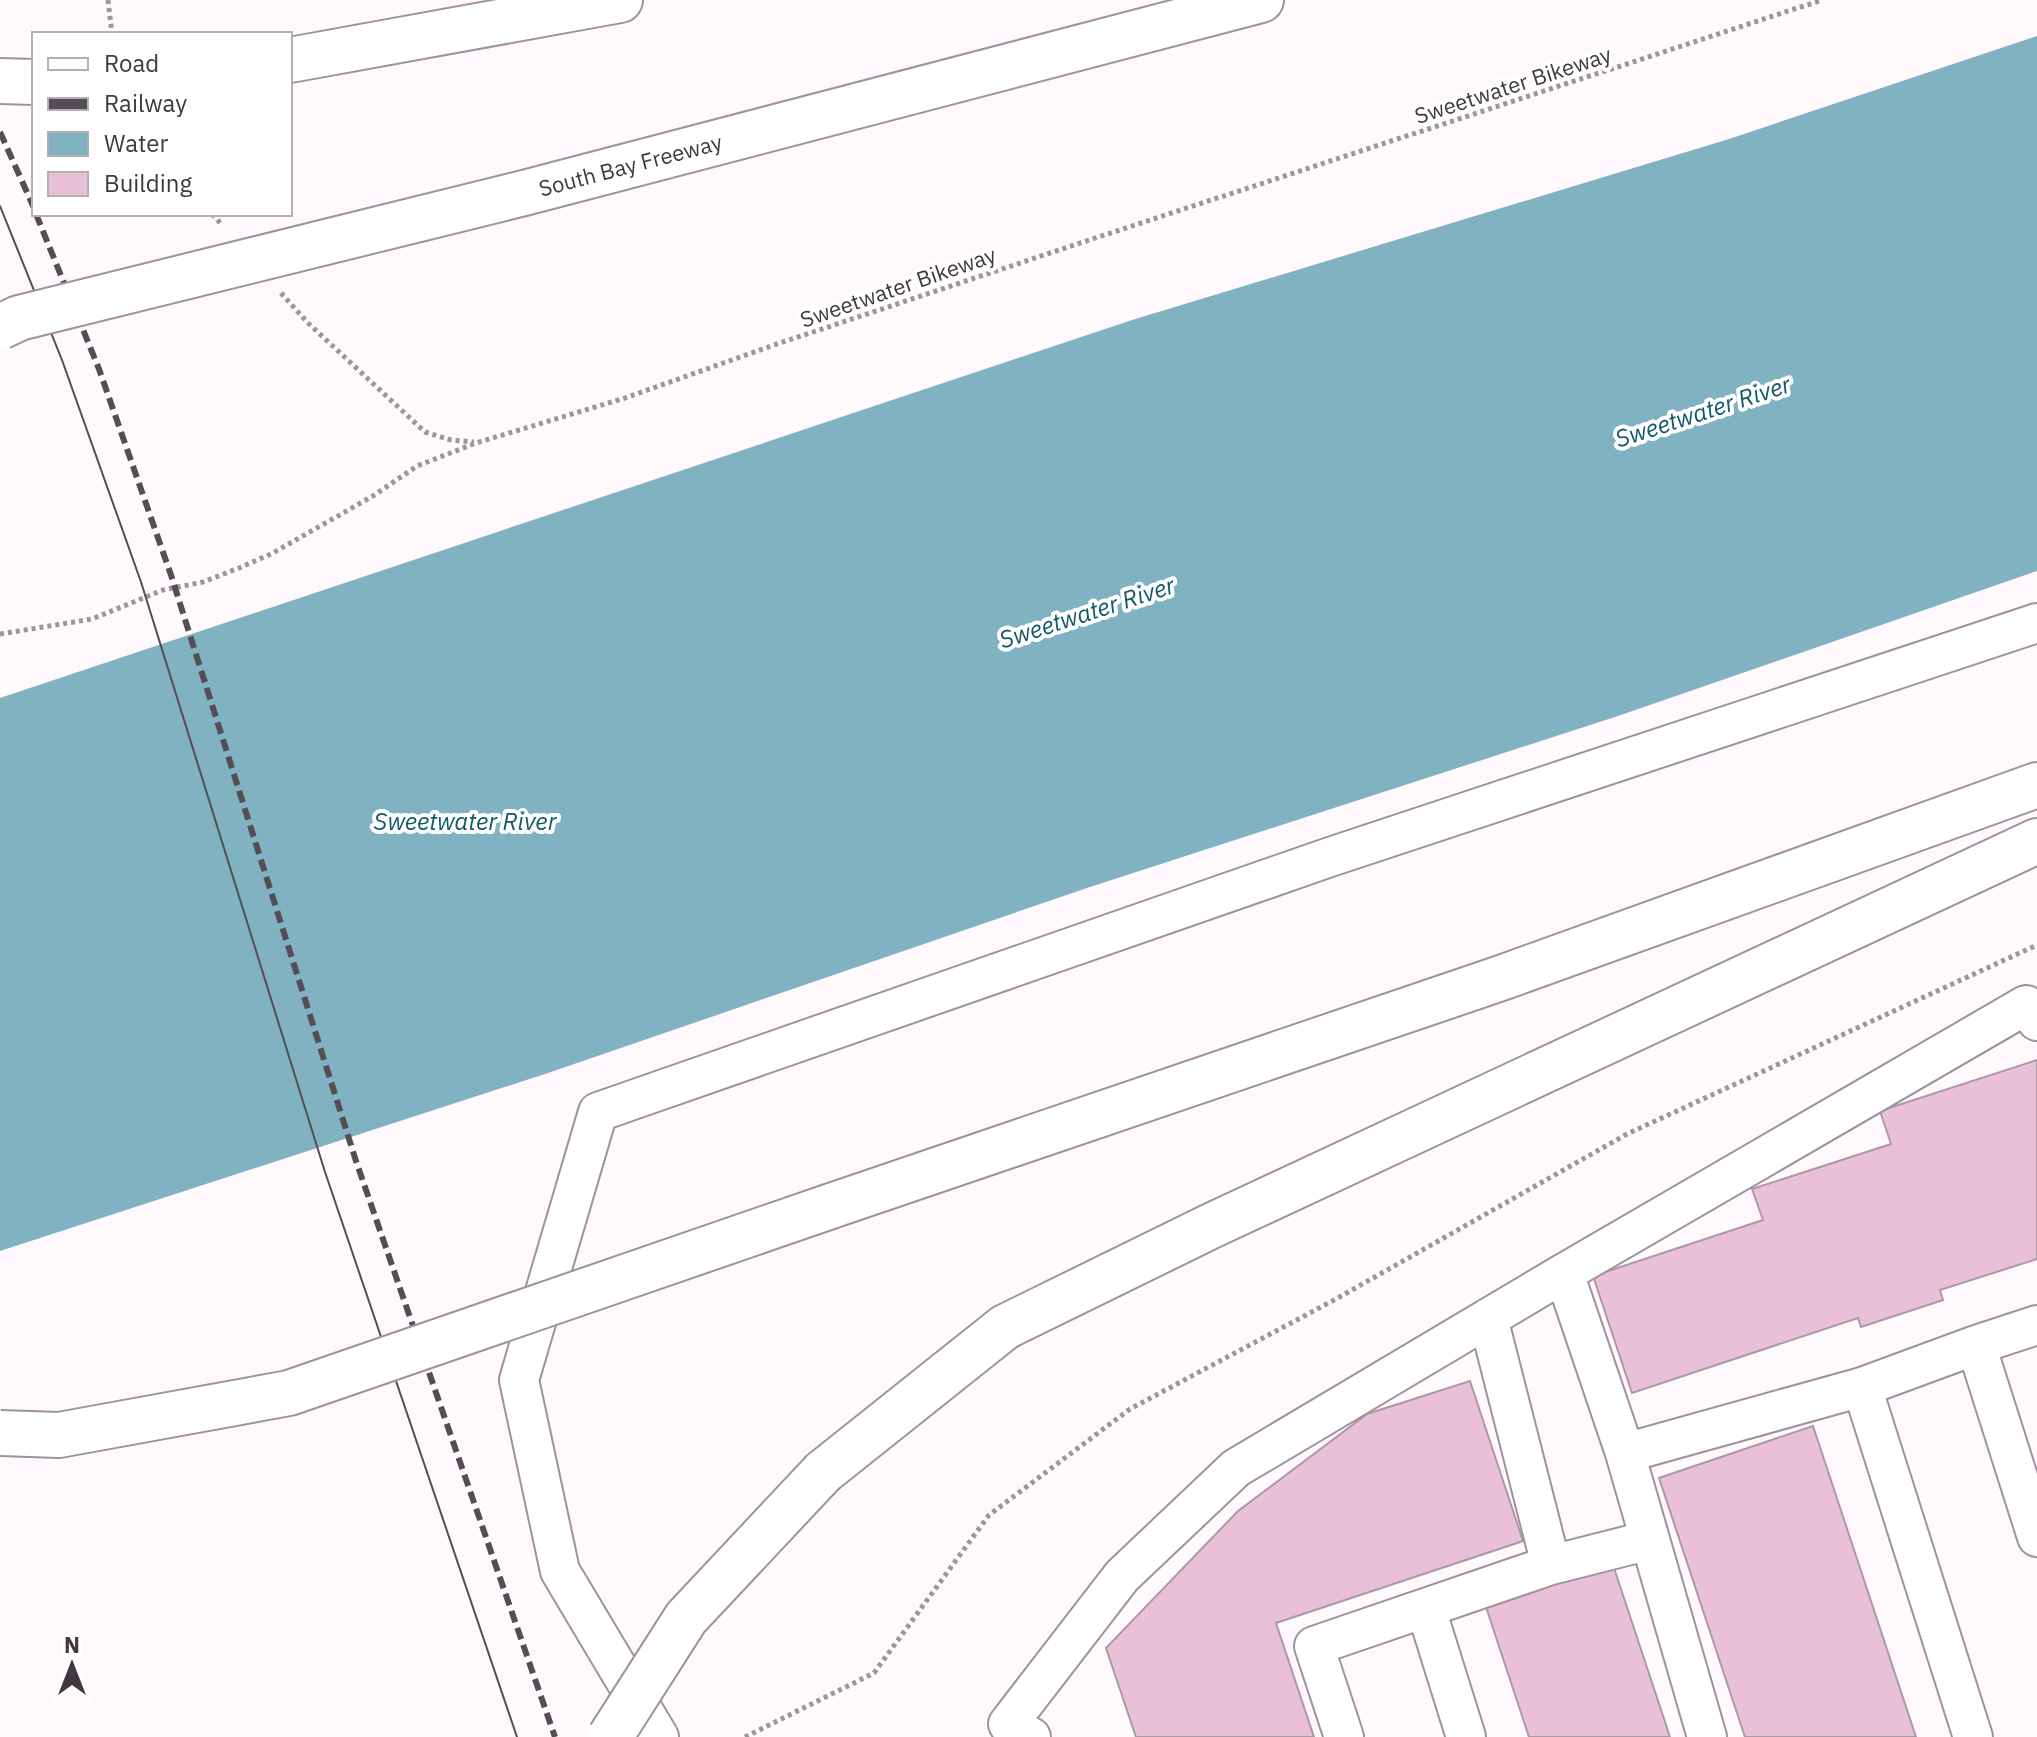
<svg xmlns="http://www.w3.org/2000/svg" width="2037" height="1737" font-family="'IBM Plex Sans',sans-serif">
<style>
.water{fill:#80b2c1}
.building{fill:#eac0d9;stroke:#ab9aa4;stroke-width:2}
.lines{fill:none;stroke-linecap:round;stroke-linejoin:round}
.minor-casing{stroke:#9f929e;stroke-width:42}
.highway-casing{stroke:#9f929e;stroke-width:48}
.path{stroke:#9c969c;stroke-width:5;stroke-dasharray:4 4;stroke-linecap:butt}
.minor{stroke:#fff;stroke-width:38}
.highway{stroke:#fff;stroke-width:44}
.tram{stroke:#544e54;stroke-width:2}
.rail{stroke:#544e54;stroke-width:6;stroke-dasharray:12 6;stroke-linecap:butt}
.highway-bridge-casing{stroke:#9f929e;stroke-width:48;stroke-linecap:butt}
.highway-bridge{stroke:#fff;stroke-width:44}
.labels{text-anchor:middle;stroke-width:8;stroke-linejoin:round;paint-order:stroke}
.street-label{font-size:22px;fill:#3f393f;stroke:#fff}
.water-label{font-size:24px;font-style:italic;fill:#135868;stroke:#fff}
</style>
<rect width="100%" height="100%" fill="#fff9fe"/>
<path class="water" d="M2037 36V571L1618 716 1087 888 548 1073 0 1251V698L1132 320 1729 139Z"/>
<path class="building" d="M2037 1060V1259L1940 1290 1943 1300 1861 1327 1858 1318 1632 1393 1593 1276 1763 1220 1752 1189 1891 1144 1880 1111Z
M1470 1381 1523 1541 1276 1623 1314 1737H1136L1106 1648 1238 1511 1367 1414Z
M1813 1426 1916 1737H1745L1659 1478Z
M1613 1565 1670 1737H1529L1486 1607Z"/>
<g class="lines">
<defs>
<path id="minor" d="M1564 1273 1625 1453
M1488 1318 1551 1565 1650 1540
M2037 1325 1976 1345 2037 1537
M1426 1609 1466 1737
M659 1737 560 1571 519 1380 598 1112 1330 857 2037 623
M1031 1737 1008 1724 1122 1576 1236 1468 1564 1273 2026 1005 2037 1021
M1344 1737 1314 1646 1551 1565
M1707 1737 1625 1453 1862 1387
M1973 1737 1862 1387 1976 1345"/>
<g id="highway">
<path d="M290 60 620 0"/>
<path d="M0 81 34 82"/>
<path id="s1" d="M524 193 1261 0"/>
<path d="M831 1206 1501 978 2037 785"/>
<path d="M823 1472 1005 1327 1213 1225 2037 841"/>
</g>
</defs>
<use href="#minor" class="minor-casing"/>
<use href="#highway" class="highway-casing"/>
<path class="path" d="M108 0 112 34
M212 214 222 225
M281 293 308 323 425 432 451 440 474 442
M0 634 92 619 163 590 203 582 239 568 271 554 373 496 417 466 476 443 625 398 774 345 1074 245 1822 0
M745 1737 874 1673 989 1515 1130 1409 1336 1299 1627 1134 2037 945"/>
<use href="#minor" class="minor"/>
<use href="#highway" class="highway"/>
<path class="tram" d="M0 206 62 360 141 582 325 1172 517 1737"/>
<path class="rail" d="M0 132 34 208
M36 214 99 369 171 575 356 1161 555 1737"/>
<defs>
<path id="highway-bridge" d="M0 327 19 318 524 193
M0 1433 59 1435 289 1393 831 1206
M610 1737 686 1618 823 1472"/>
</defs>
<use href="#highway-bridge" class="highway-bridge-casing"/>
<use href="#highway-bridge" class="highway-bridge"/>
</g>
<g class="labels">
<g class="street-label">
<text transform="translate(1513 85) rotate(-18)" y="8">Sweetwater Bikeway</text>
<text dy="8" stroke="none"><textPath href="#s1" startOffset="110">South Bay Freeway</textPath></text>
<text transform="translate(898 287) rotate(-19)" y="8">Sweetwater Bikeway</text>
</g>
<g class="water-label">
<text transform="translate(1703 412) rotate(-18)" y="8">Sweetwater River</text>
<text transform="translate(1087 613) rotate(-18)" y="8">Sweetwater River</text>
<text x="465" y="830">Sweetwater River</text>
</g>
</g>
<rect x="32" y="32" width="260" height="184" fill="#ffffff" stroke="#b2b0b2" stroke-width="2"/>
<rect x="48" y="58" width="40" height="12" fill="#ffffff" stroke="#b2b0b2" stroke-width="2"/>
<text x="104" y="72" font-size="24" fill="#3f393f">Road</text>
<rect x="48" y="98" width="40" height="12" fill="#544e54" stroke="#b2b0b2" stroke-width="2"/>
<text x="104" y="112" font-size="24" fill="#3f393f">Railway</text>
<rect x="48" y="132" width="40" height="24" fill="#80b2c1" stroke="#b2b0b2" stroke-width="2"/>
<text x="104" y="152" font-size="24" fill="#3f393f">Water</text>
<rect x="48" y="172" width="40" height="24" fill="#eac0d9" stroke="#b2b0b2" stroke-width="2"/>
<text x="104" y="192" font-size="24" fill="#3f393f">Building</text>
<g transform="translate(72 1665)" stroke="#ffffff" stroke-width="6" paint-order="stroke">
<path d="M0-6L14 30L0 20L-14 30Z" fill="#3f393f"/>
<text y="-12" font-size="22" font-weight="bold" text-anchor="middle" fill="#3f393f">N</text>
</g>
</svg>
